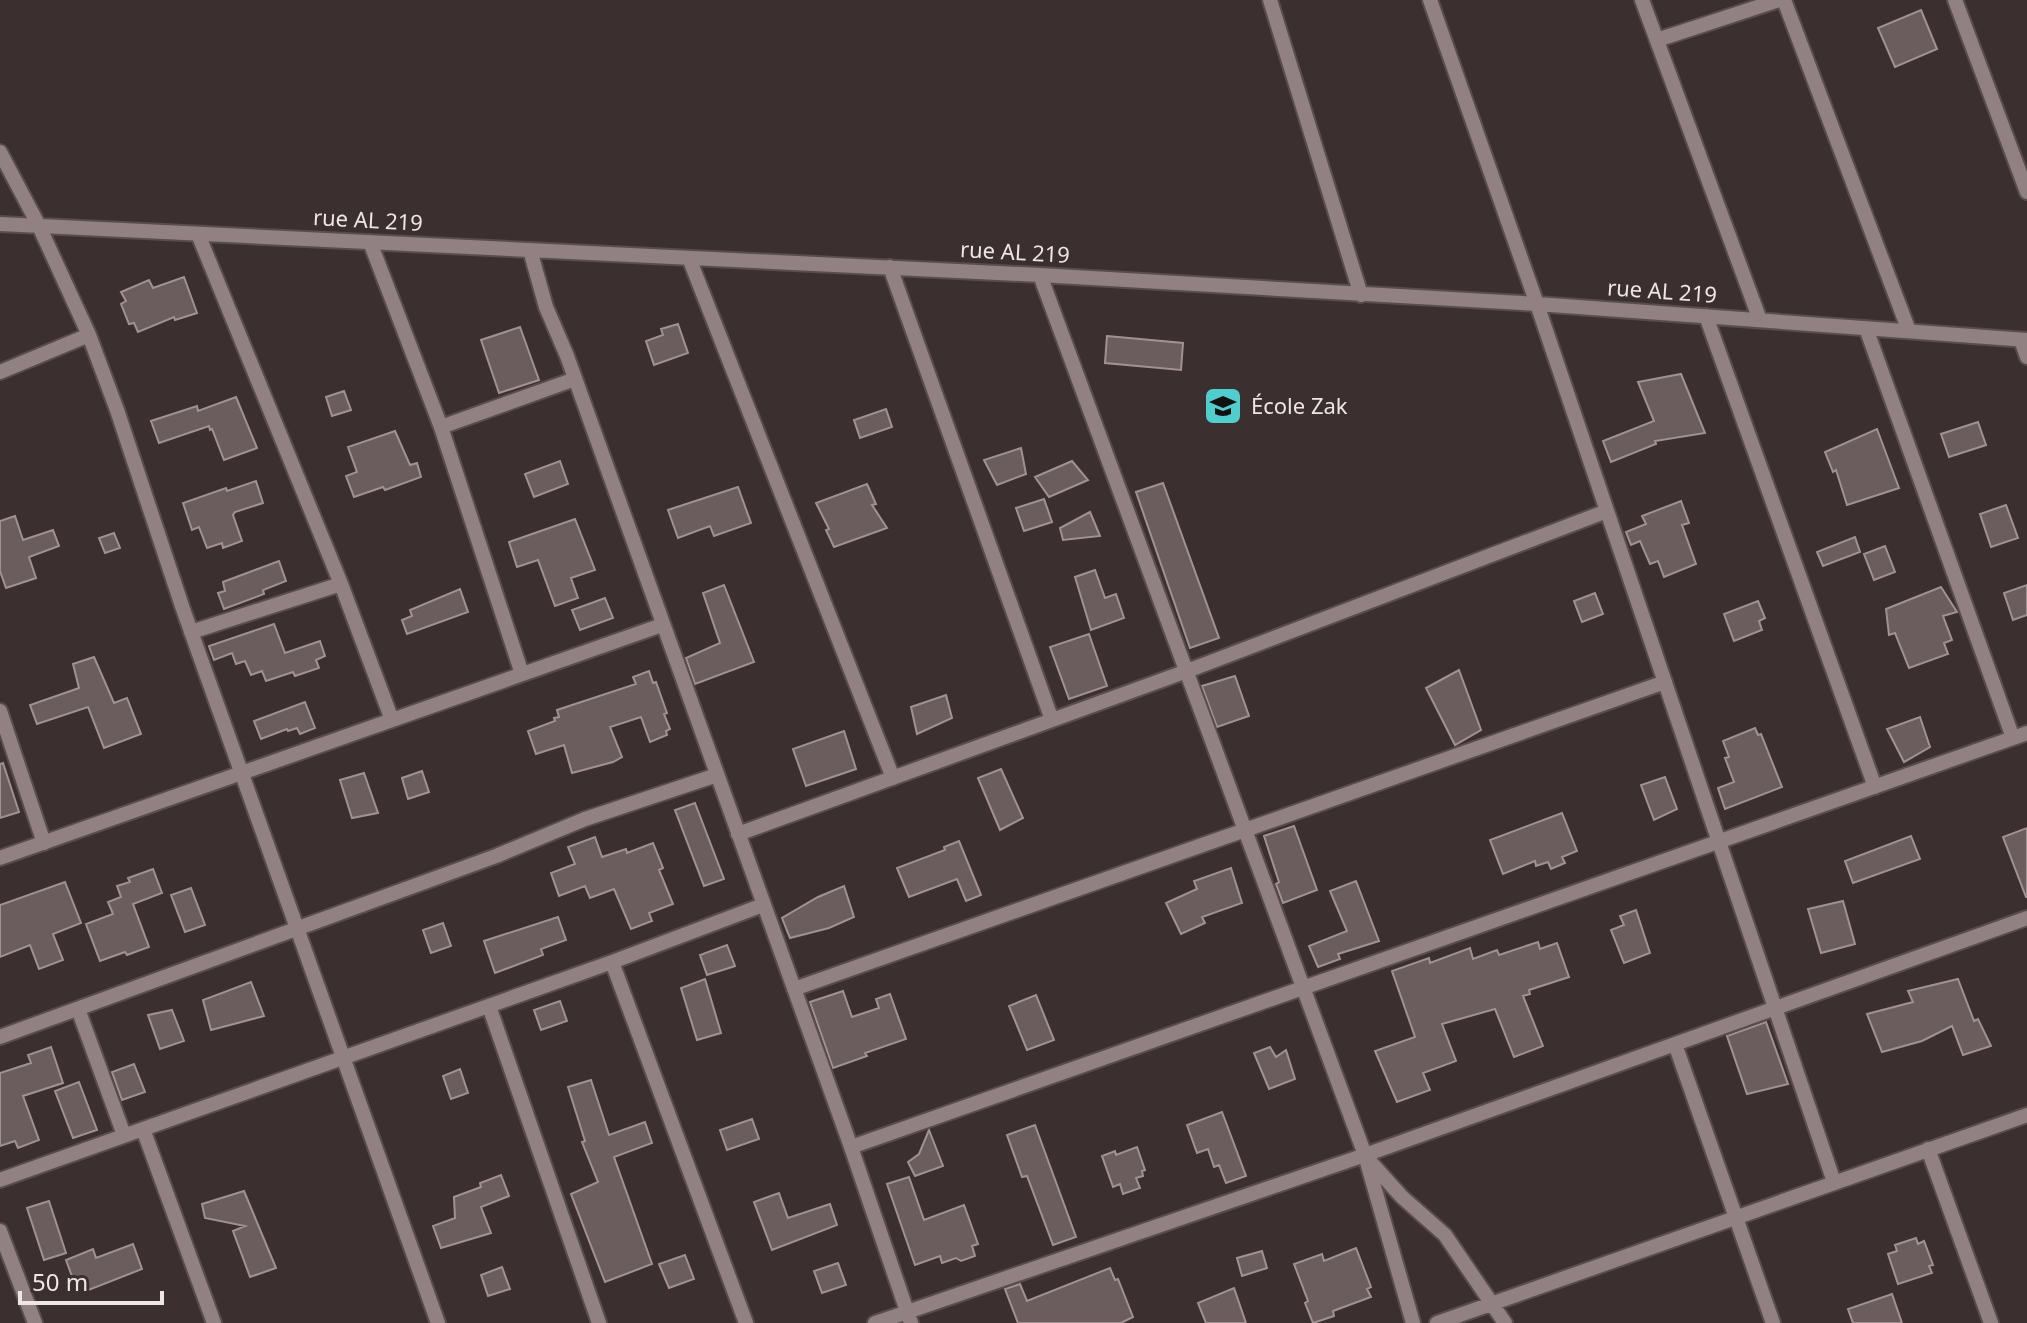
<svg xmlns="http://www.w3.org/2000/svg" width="2027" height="1323" font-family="'Noto Sans',sans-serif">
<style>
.building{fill:#6b5c5d;stroke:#a19192;stroke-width:2}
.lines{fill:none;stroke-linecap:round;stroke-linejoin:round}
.minor-casing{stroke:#584d4d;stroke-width:18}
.minor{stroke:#918182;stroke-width:14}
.labels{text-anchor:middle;stroke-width:6;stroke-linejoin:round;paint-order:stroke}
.street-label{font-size:22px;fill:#eee5e5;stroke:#3c2f30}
.poi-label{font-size:22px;fill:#eee5e5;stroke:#3c2f30;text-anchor:start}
</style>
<rect width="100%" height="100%" fill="#3c2f30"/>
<path class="building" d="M1921 10 1937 49 1895 67 1878 28Z
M184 277 197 313 175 320 174 317 138 332 134 323 129 324 121 304 126 301 121 292 149 280 153 288Z
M678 324 688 353 654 365 646 341 663 335 661 329Z
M520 327 539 380 499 393 481 340Z
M1107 336 1183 343 1181 370 1105 363Z
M1681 374 1705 433 1655 441 1656 444 1611 462 1603 441 1654 421 1638 382Z
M344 391 351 410 332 416 326 397Z
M236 397 257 448 224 460 212 429 210 430 209 426 159 443 151 421 197 406 198 411Z
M886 409 892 427 860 438 854 420Z
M1978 422 1986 445 1949 457 1941 434Z
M1877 429 1899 488 1847 505 1836 470 1833 472 1825 452Z
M395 431 410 465 417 463 421 477 385 490 383 487 354 497 346 476 357 472 348 447Z
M1021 448 1026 474 997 485 984 460Z
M560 461 568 484 534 497 525 474Z
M1072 461 1088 480 1049 497 1035 477Z
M256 481 263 503 235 512 233 515 242 541 223 548 222 543 207 548 199 527 192 530 183 503 226 488 227 491Z
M1163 483 1219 638 1190 648 1136 492Z
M867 484 876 504 872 505 887 528 834 547 826 530 829 529 816 503Z
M738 487 751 523 714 536 710 526 678 538 668 510Z
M1044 499 1052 522 1024 531 1016 508Z
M1681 501 1689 523 1682 525 1696 564 1664 577 1658 561 1650 564 1640 541 1631 545 1626 532 1646 524 1642 516Z
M2006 505 2018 538 1991 547 1980 514Z
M1090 512 1100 536 1063 540 1060 528Z
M15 516 23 540 53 530 59 546 29 557 36 578 6 588 0 571V521Z
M575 519 595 570 571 578 578 598 555 606 538 560 517 567 509 542Z
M114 533 120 548 105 553 99 538Z
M1855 537 1860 552 1823 566 1817 552Z
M1885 546 1895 572 1874 580 1864 554Z
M279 561 286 581 263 590 264 594 224 609 218 593 225 591 223 582Z
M1095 570 1105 598 1116 594 1124 618 1091 630 1075 577Z
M724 585 754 662 695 684 686 658 720 643 703 593Z
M2027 585V615L2013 620 2004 593Z
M1941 587 1957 612 1943 616 1952 640 1944 643 1948 654 1909 668 1895 633 1889 635 1886 609Z
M460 589 468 612 407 634 402 620 412 616 410 610Z
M1595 593 1603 614 1582 622 1574 601Z
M605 598 613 618 580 630 572 610Z
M1758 601 1765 618 1759 621 1762 630 1734 641 1724 614Z
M274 624 285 653 320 641 325 656 316 660 319 668 295 676 293 672 266 681 262 671 251 675 245 661 236 664 232 653 214 660 209 646Z
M1089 634 1107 686 1069 699 1050 647Z
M94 657 114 703 127 698 141 734 104 748 88 707 37 724 30 705 79 688 73 664Z
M1459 670 1481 730 1455 745 1426 688Z
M649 671 653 683 656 682 667 713 664 714 670 729 666 731 667 735 650 742 641 717 610 727 622 757 613 762 572 773 564 745 536 754 528 731 555 721 554 718 559 717 557 710 636 684 633 677Z
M1235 676 1249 716 1217 727 1202 686Z
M946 695 952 718 917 734 911 707Z
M305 702 315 728 300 734 297 728 288 731 287 729 261 739 254 721Z
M1920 717 1930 747 1904 762 1887 729Z
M1755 728 1758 735 1761 734 1782 787 1725 809 1718 788 1734 782 1725 758 1729 757 1723 741Z
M844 731 856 769 806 786 793 749Z
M3 763 19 812 0 818V764Z
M1001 769 1023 818 1000 830 978 778Z
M422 771 429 792 408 799 402 778Z
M364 773 378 813 352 818 340 780Z
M1665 777 1677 809 1654 820 1641 785Z
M695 803 724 879 704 886 675 810Z
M1562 813 1577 851 1562 857 1565 863 1551 869 1548 862 1536 866 1535 861 1503 874 1490 840Z
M1294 826 1317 890 1283 903 1276 884 1279 882 1264 836Z
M2027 828V897H2026L2003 837Z
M1911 836 1920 859 1853 883 1845 861Z
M595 837 602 857 626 849 627 853 653 843 663 868 659 870 673 904 649 913 652 921 631 929 614 889 590 898 585 886 559 896 551 873 575 864 568 847Z
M959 841 981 895 966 901 957 879 909 897 897 868 945 850 944 847Z
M1231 868 1242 903 1202 917 1205 923 1181 934 1166 903 1197 889 1194 881Z
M153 869 162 893 133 904 149 947 127 955 125 952 100 961 86 924 113 914 108 902 121 897 117 886 130 882 128 878Z
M1356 881 1379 941 1338 954 1340 959 1318 967 1309 946 1347 931 1330 891Z
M65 882 81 923 53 934 63 960 39 969 30 945 0 957V905Z
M844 886 854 917 829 928 790 938 782 918 818 897Z
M191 888 205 925 185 932 171 895Z
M1843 901 1855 944 1821 953 1808 909Z
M1636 910 1650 953 1624 963 1611 930 1624 925 1620 916Z
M558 917 566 940 541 949 543 955 495 973 484 941Z
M443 923 451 946 431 953 423 930Z
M1538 942 1540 949 1557 943 1569 977 1529 990 1530 994 1523 996 1543 1046 1514 1057 1495 1009 1442 1024 1456 1061 1423 1073 1430 1090 1397 1102 1375 1051 1415 1037 1392 971 1429 958 1430 963 1470 948 1473 959 1497 950 1499 955Z
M727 945 735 966 707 975 700 955Z
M705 979 721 1033 697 1040 681 988Z
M1958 979 1974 1021 1978 1019 1991 1046 1963 1055 1952 1026 1922 1041 1882 1052 1867 1014 1913 1002 1908 991Z
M251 982 264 1016 211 1030 203 1000Z
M843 991 852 1017 879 1008 876 999 890 994 906 1039 865 1053 867 1056 833 1068 810 1002Z
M1036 995 1054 1040 1027 1050 1009 1006Z
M560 1001 567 1021 541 1030 534 1010Z
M172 1010 184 1041 160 1049 148 1015Z
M1766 1022 1788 1084 1747 1094 1727 1036Z
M51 1047 63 1083 23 1096 39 1140 18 1148 15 1141 0 1146V1073L31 1063 28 1055Z
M1270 1047 1276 1057 1286 1050 1295 1079 1269 1089 1254 1053Z
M134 1064 145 1092 122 1100 112 1072Z
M460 1069 468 1093 451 1099 443 1076Z
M591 1080 609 1135 645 1122 652 1143 614 1157 652 1264 605 1282 571 1194 598 1182 582 1142 585 1141 568 1087Z
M79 1082 97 1130 73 1138 55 1091Z
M1222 1112 1246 1176 1226 1183 1219 1165 1214 1167 1208 1149 1197 1153 1187 1125Z
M752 1119 759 1139 727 1150 720 1130Z
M1035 1125 1076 1237 1053 1245 1027 1176 1022 1177 1007 1135Z
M929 1130 943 1166 915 1176 908 1162 919 1154Z
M1137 1147 1145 1170 1142 1171 1143 1176 1136 1178 1140 1188 1123 1194 1120 1184 1113 1187 1102 1156 1115 1151 1116 1155Z
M501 1175 509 1196 481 1207 491 1233 441 1248 433 1226 455 1218 454 1197 481 1187 480 1183Z
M909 1177 924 1220 964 1205 978 1244 972 1246 975 1256 961 1261 956 1258 942 1263 940 1256 915 1265 887 1184Z
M244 1191 276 1268 250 1277 233 1231 245 1226 205 1218 202 1204Z
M779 1193 788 1218 830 1204 837 1225 772 1250 754 1202Z
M49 1201 66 1253 44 1260 27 1208Z
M1916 1238 1918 1244 1924 1241 1933 1265 1929 1266 1932 1273 1898 1284 1888 1254 1897 1251 1895 1245Z
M133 1244 142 1269 86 1291 82 1279 74 1282 66 1260 93 1249 96 1258Z
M1356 1248 1371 1287 1367 1289 1371 1297 1333 1311 1334 1316 1313 1323 1305 1303 1308 1301 1294 1264 1322 1254 1324 1261Z
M1262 1251 1267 1268 1242 1276 1237 1258Z
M685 1255 694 1279 669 1288 659 1264Z
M838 1263 846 1285 822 1293 814 1271Z
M502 1267 510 1289 488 1296 481 1275Z
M1110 1268 1115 1280 1118 1279 1133 1317 1121 1323H1018L1005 1289 1020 1284 1027 1301Z
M1234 1288 1246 1323H1206L1198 1303Z
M1892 1294 1902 1323H1853L1848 1309Z"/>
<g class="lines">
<defs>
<path id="minor" d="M1270 0 1361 295
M1430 0 1537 304 1834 1182
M1642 0 1760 320
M1784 0 1909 331
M1955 0 2027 192
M1657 40 1779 0
M0 152 39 226 89 335 117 410 183 609 438 1323
M0 224 1040 275 1537 304 2027 340
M198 234 341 584 392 720
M370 242 441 427 522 674
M530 250 546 307 567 356 851 1147 911 1323
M689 258 893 778
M890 267 1052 720
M1040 275 1365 1155 1413 1323
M1706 316 1875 787
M1866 328 2013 738
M2021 340 2027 357
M0 372 89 335
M441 427 575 379
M191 632 341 584
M0 711 44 843
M738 834 1187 671 1607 511
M0 858 662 625
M612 962 746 1323
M794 989 1665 682
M489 1006 599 1323
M78 1009 124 1135
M0 1037 496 856 585 819 717 775
M1675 1044 1773 1323
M143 1129 214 1323
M851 1147 2027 733
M1928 1149 1991 1323
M1365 1156 1402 1197 1445 1235 1505 1323
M0 1180 612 962 763 905
M0 1231 35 1323
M875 1323 1365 1155 2027 918
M1437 1323 2027 1115"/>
</defs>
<use href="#minor" class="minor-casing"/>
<use href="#minor" class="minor"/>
</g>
<defs>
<symbol id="school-square" viewBox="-11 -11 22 22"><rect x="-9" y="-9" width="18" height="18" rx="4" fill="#52cdcd" stroke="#3c2f30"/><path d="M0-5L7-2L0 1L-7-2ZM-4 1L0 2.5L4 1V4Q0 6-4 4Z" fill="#111"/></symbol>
</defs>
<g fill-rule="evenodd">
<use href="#school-square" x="1201" y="384" width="44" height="44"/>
</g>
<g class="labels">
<g class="street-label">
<text transform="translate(368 220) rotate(3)" y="8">rue AL 219</text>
<text transform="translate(1015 252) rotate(3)" y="8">rue AL 219</text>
<text transform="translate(1662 291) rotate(4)" y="8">rue AL 219</text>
</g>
<g class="poi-label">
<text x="1251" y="414">École Zak</text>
</g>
</g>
<path d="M20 1291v12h142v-12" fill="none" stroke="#eee5e5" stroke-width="4"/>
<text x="32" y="1291" font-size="24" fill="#eee5e5" stroke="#3c2f30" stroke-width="6" paint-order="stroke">50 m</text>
</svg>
